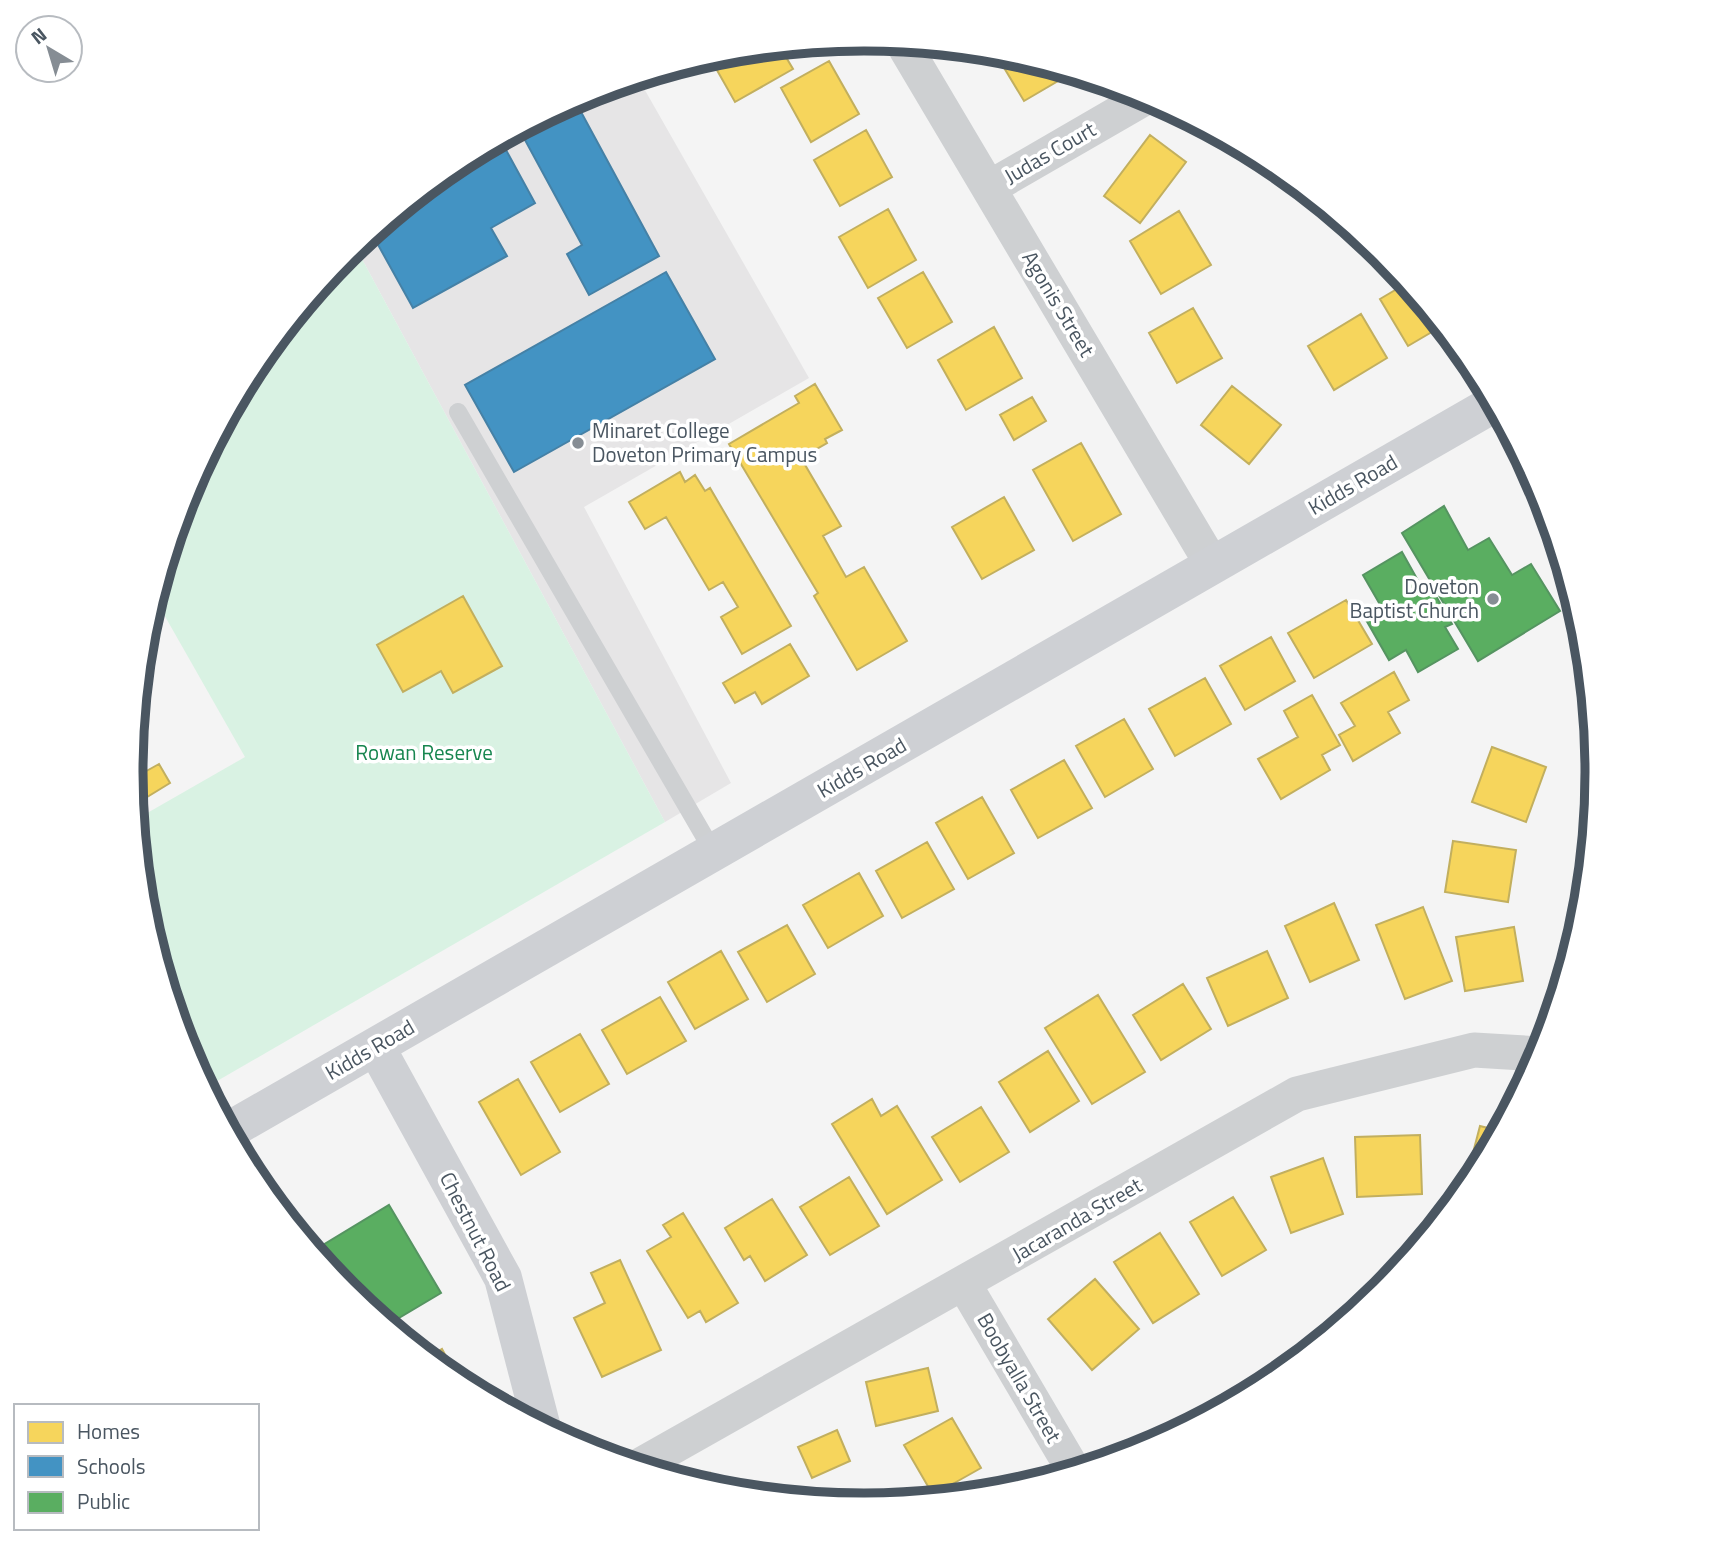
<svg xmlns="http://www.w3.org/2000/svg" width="1728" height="1544" font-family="'Titillium Web',sans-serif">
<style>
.education{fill:#e6e5e6}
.green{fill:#d9f2e3}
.homes{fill:#f6d55c;stroke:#c2af5e;stroke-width:2}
.schools{fill:#4393c3;stroke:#4581a6;stroke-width:2}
.public{fill:#5aae61;stroke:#559461;stroke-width:2}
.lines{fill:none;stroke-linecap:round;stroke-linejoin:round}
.lane{stroke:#ced0d2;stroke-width:18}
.street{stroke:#ced0d2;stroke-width:35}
.secondary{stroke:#ced0d4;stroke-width:38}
.poi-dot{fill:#868d94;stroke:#fff;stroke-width:2.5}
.labels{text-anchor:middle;stroke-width:7;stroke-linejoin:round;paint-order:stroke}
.street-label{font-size:21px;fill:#4a5661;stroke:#fff}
.poi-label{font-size:21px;fill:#4a5661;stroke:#fff;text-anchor:start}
.park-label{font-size:21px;fill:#17864f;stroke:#fff}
.rim{fill:none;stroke:#4a5661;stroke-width:9}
</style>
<rect width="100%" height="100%" fill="#f4f4f4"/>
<path class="education" d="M638 78 809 378 584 507 731 783 665 822 355 246 457 162 584 94Z"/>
<path class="green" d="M355 246 665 822 205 1088 186 1052 145 915 135 820 245 757 154 597 186 491 254 364Z"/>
<path class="homes" d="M780 47 793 69 735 102 709 56Z
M994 51 1007 53 1070 74 1024 101Z
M829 61 859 114 811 142 781 88Z
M866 130 892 177 840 206 814 160Z
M1150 135 1186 162 1140 223 1104 196Z
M1281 170 1304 189 1303 190 1278 173Z
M888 209 916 260 868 288 839 237Z
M1179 211 1211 265 1161 294 1130 241Z
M923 272 952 322 907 348 878 298Z
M1407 283 1442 326 1408 346 1380 299Z
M1193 308 1222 358 1177 383 1149 333Z
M1361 314 1387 358 1334 390 1308 346Z
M994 327 1022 378 966 410 938 360Z
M815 384 842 430 825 439 827 443 801 458 841 526 823 536 846 577 864 567 907 641 857 670 814 596 818 593 729 444 799 403 795 396Z
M1232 386 1281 425 1249 464 1201 425Z
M1032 397 1046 421 1014 440 1000 415Z
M1081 443 1121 514 1073 541 1033 470Z
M680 472 685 482 695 475 705 491 710 488 791 626 742 654 721 617 738 607 723 582 709 590 666 517 645 529 629 502Z
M1004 497 1034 550 982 579 952 527Z
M463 596 502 666 453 693 441 671 403 692 377 645Z
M1346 600 1372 644 1314 678 1288 633Z
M1271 637 1295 681 1245 710 1220 666Z
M790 644 809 676 762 704 755 692 735 703 723 683Z
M1394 672 1409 700 1388 712 1400 733 1353 761 1339 735 1355 726 1341 703Z
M1205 678 1231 724 1175 756 1149 709Z
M1312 695 1340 745 1322 755 1330 770 1281 799 1258 759 1298 737 1284 711Z
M1124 719 1153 769 1105 797 1076 746Z
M1492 747 1546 767 1526 822 1472 802Z
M132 758 141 774 159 764 170 783 134 805Z
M1064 760 1092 808 1038 838 1011 790Z
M982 797 1014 853 968 879 936 823Z
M1453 841 1516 850 1508 902 1445 892Z
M927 842 954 889 902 918 876 871Z
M859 873 883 916 828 948 803 905Z
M1334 903 1359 960 1310 982 1285 926Z
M1423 907 1452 981 1405 999 1376 925Z
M787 925 815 974 767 1002 738 952Z
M1514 927 1523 981 1465 991 1456 937Z
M721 951 748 999 695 1029 668 982Z
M1267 951 1288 998 1228 1026 1207 978Z
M1183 984 1211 1029 1161 1060 1133 1015Z
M1098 995 1145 1072 1092 1104 1045 1028Z
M660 997 686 1041 627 1074 602 1030Z
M580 1034 609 1084 560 1112 531 1062Z
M1048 1051 1079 1101 1030 1132 999 1082Z
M518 1079 560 1152 521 1175 479 1102Z
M872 1099 881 1116 897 1106 942 1180 887 1214 832 1124Z
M981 1107 1009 1152 960 1182 932 1137Z
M1480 1126 1500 1131 1477 1174 1468 1172Z
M1420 1135 1422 1194 1357 1197 1355 1137Z
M1323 1158 1343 1214 1291 1233 1271 1177Z
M849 1177 879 1226 830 1255 800 1207Z
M1233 1197 1266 1250 1222 1276 1190 1222Z
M772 1199 807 1255 765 1281 750 1256 744 1260 725 1228Z
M683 1213 738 1303 706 1322 700 1311 688 1318 647 1251 671 1237 663 1225Z
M1160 1233 1199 1294 1153 1323 1114 1262Z
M620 1260 661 1350 602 1377 574 1318 605 1303 591 1273Z
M1095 1279 1139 1329 1092 1370 1048 1319Z
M442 1349 456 1375 452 1378 427 1358Z
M928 1368 938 1411 876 1426 866 1382Z
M952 1418 981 1468 933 1495 904 1445Z
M837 1430 850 1461 812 1478 798 1447Z
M710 1473 720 1491 693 1483Z
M1000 1481 1006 1492 977 1494Z"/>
<path class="schools" d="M574 99 659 256 589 295 567 254 582 245 519 129Z
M500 139 535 203 491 228 507 256 413 308 371 232 457 162Z
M666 272 715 359 514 472 465 385Z"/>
<path class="public" d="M1444 506 1468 550 1489 538 1512 575 1531 564 1560 611 1478 661 1402 533Z
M1402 552 1421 586 1428 582 1452 624 1445 627 1458 649 1418 672 1406 650 1389 660 1365 618 1382 608 1363 575Z
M389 1205 441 1293 387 1325 345 1290 313 1251Z"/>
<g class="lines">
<path class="lane" d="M458 412 714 853"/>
<path class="street" d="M902 42 1213 566
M989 188 1148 96
M964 1284 1074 1471
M639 1466 1297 1094 1474 1050 1541 1054"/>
<path class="secondary" d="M376 1047 503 1278 542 1428
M228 1131 1495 403"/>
</g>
<g class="poi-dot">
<circle cx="578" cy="443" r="7"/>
<circle cx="1493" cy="599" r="7"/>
</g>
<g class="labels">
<g class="street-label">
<text transform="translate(1050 153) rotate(-30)" y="7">Judas Court</text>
<text transform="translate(1058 304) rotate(59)" y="7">Agonis Street</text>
<text transform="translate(1353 485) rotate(-30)" y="7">Kidds Road</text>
<text transform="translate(862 768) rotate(-30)" y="7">Kidds Road</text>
<text transform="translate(370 1050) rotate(-30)" y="7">Kidds Road</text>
<text transform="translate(1077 1220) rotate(-30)" y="7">Jacaranda Street</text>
<text transform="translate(475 1232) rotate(63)" y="7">Chestnut Road</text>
<text transform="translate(1019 1378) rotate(60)" y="7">Boobyalla Street</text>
</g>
<g class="poi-label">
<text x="592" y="438">Minaret College<tspan x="592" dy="24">Doveton Primary Campus</tspan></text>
<text x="1479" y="594" text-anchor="end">Doveton<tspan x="1479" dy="24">Baptist Church</tspan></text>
</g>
<g class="park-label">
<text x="424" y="760">Rowan Reserve</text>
</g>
</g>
<path d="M0 0H1728V1544H0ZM143 772a721 721 0 1 1 1442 0a721 721 0 1 1-1442 0Z" fill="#fff" fill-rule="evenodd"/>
<path class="rim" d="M143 772a721 721 0 1 1 1442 0a721 721 0 1 1-1442 0Z"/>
<rect x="14" y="1404" width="245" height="126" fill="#ffffff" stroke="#b7bbc0" stroke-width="2"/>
<rect x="28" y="1422" width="35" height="21" fill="#f6d55c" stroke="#b7bbc0" stroke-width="2"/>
<text x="77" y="1439" font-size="21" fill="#4a5661">Homes</text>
<rect x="28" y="1456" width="35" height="21" fill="#4393c3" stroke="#b7bbc0" stroke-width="2"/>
<text x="77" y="1474" font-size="21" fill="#4a5661">Schools</text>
<rect x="28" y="1492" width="35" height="21" fill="#5aae61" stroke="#b7bbc0" stroke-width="2"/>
<text x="77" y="1509" font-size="21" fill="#4a5661">Public</text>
<g transform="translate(49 49) rotate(322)"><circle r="33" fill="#ffffff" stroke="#b7bbc0" stroke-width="2"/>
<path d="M0-5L12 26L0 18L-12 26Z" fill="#868d94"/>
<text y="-10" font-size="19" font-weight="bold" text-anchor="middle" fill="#4a5661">N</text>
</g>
</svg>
